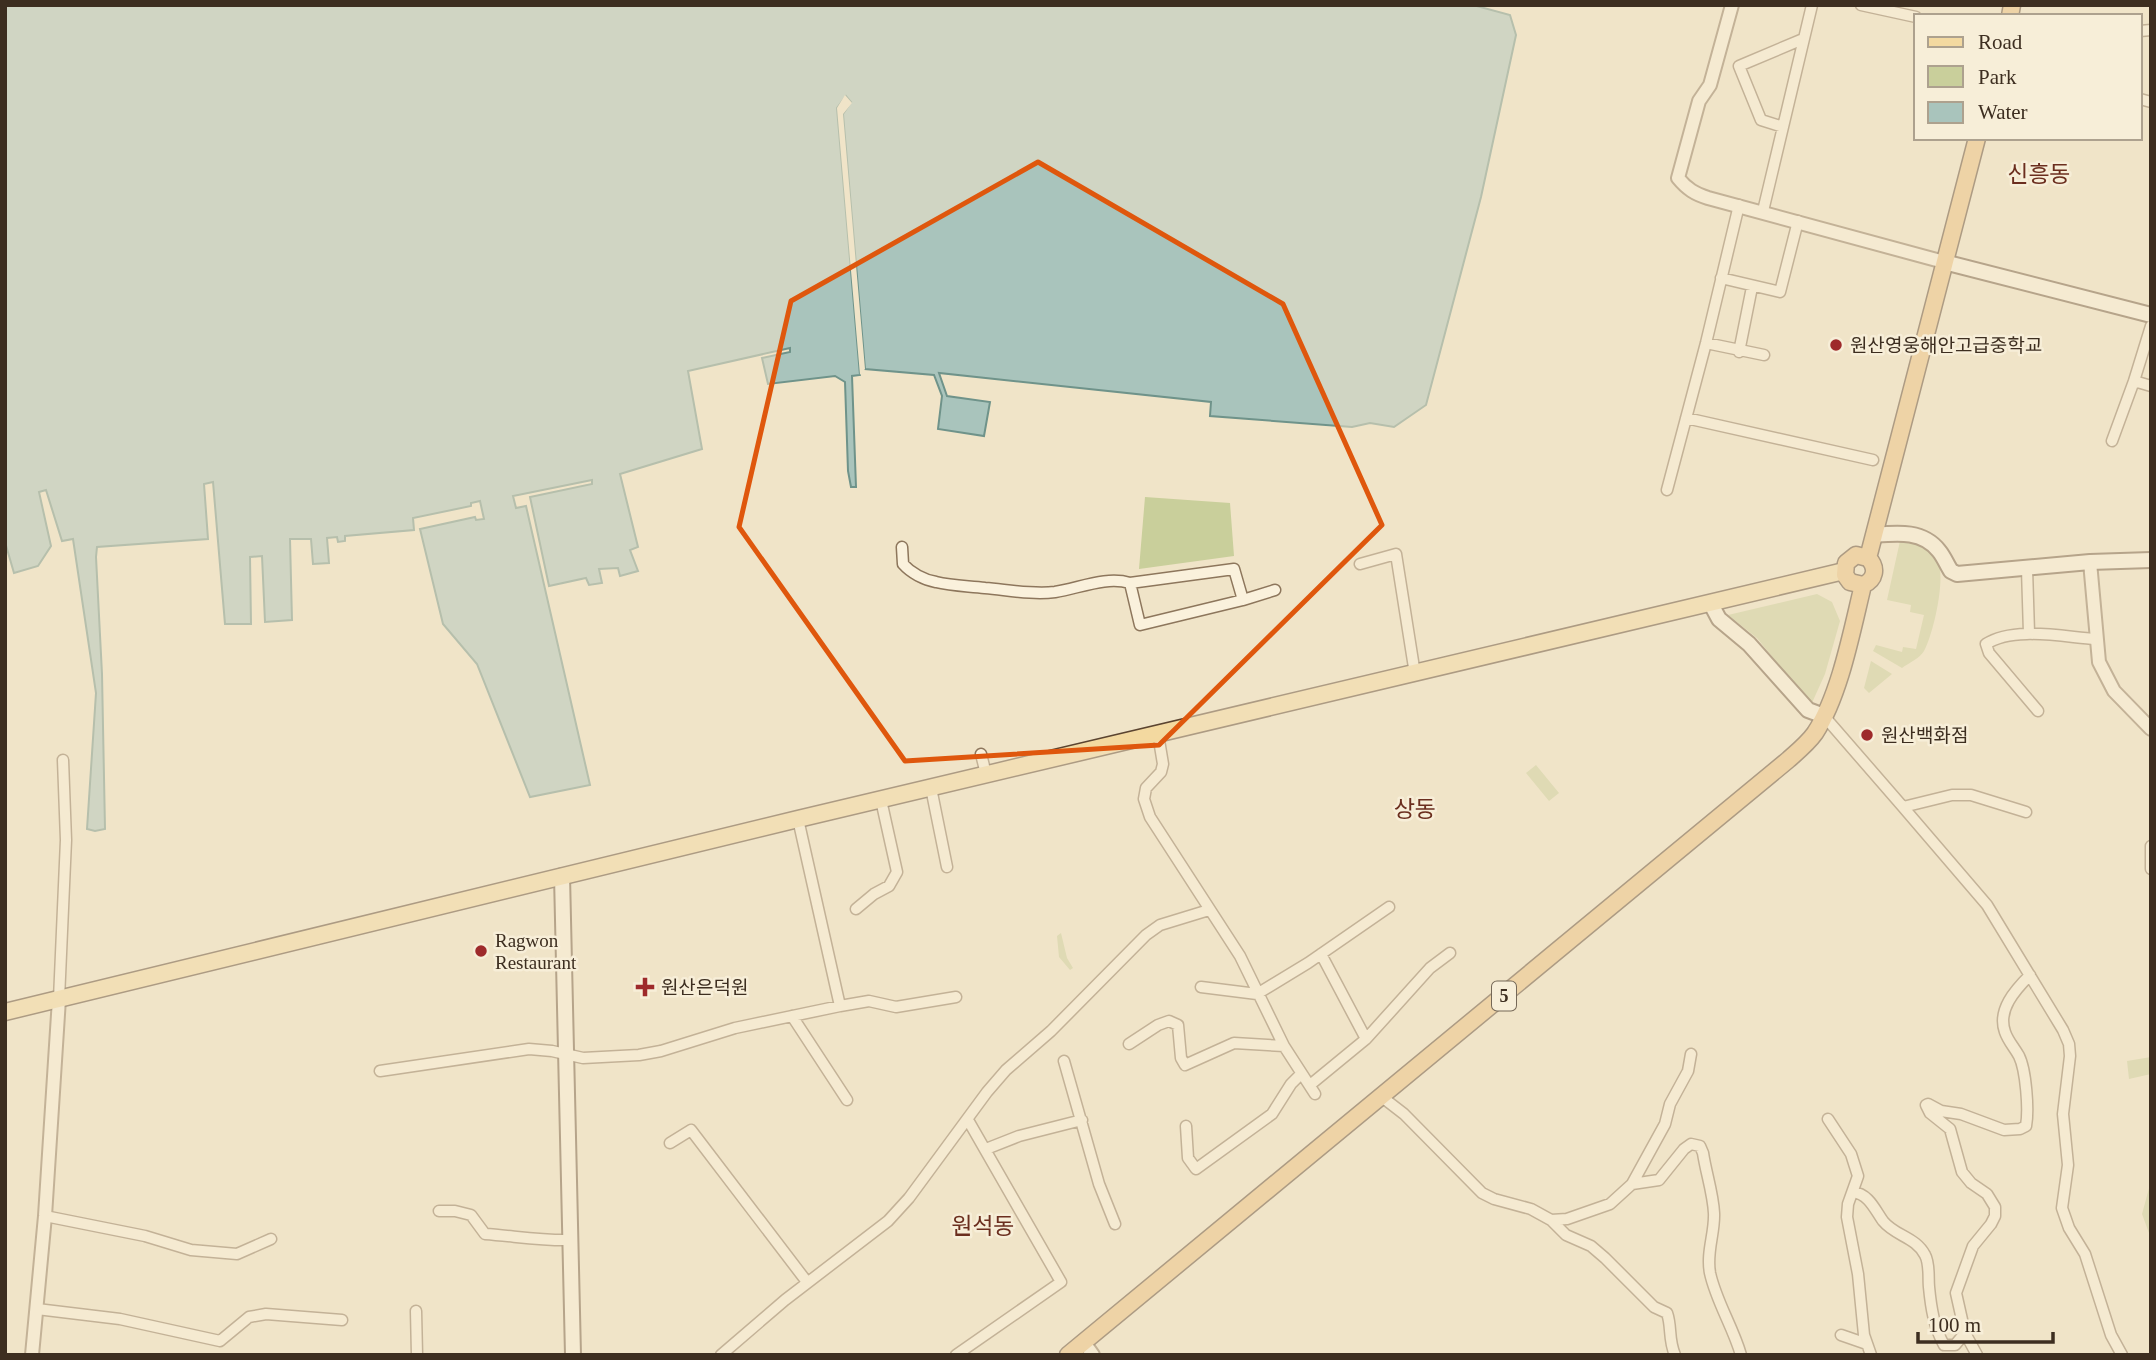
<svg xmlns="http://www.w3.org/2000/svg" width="2156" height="1360" font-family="'Times New Roman','Noto Sans KR',serif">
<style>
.green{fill:#c9cf9b}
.water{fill:#a9c4bc;stroke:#6f938a;stroke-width:2}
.pier{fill:#f0e4c8}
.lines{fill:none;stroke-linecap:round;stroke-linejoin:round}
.minor-casing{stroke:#8d765c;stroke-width:13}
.tertiary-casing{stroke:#8d765c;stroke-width:16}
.secondary-casing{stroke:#6f573f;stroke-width:18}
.primary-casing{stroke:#5b4430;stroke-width:19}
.trunk-casing{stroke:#5b4430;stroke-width:19}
.minor{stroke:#faf1dc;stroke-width:10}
.tertiary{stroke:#faf1dc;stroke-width:12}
.secondary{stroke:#faf1dc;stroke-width:14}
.primary{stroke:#f3d9a0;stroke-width:16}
.trunk{stroke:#eabe7c;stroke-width:16}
.marked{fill:none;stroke:#df570d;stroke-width:5;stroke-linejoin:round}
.poi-dot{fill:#9e2a2b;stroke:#f7eed8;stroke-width:2.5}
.labels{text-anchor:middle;stroke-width:5;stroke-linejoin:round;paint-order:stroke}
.shield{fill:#f7eed8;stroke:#756857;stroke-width:2}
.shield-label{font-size:18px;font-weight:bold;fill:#3d2e20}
.poi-label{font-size:19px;fill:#3d2e20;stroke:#f7eed8;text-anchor:start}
.quarter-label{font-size:23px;fill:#6b2e1e;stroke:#f7eed8}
</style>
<rect width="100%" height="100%" fill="#f0e4c8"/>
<path class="green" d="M1145 497 1230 503 1234 556 1139 569Z
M1900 541H1919C1925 546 1935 553 1938 561 1946 579 1933 635 1924 651 1920 658 1909 663 1902 668L1873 651 1876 645 1902 652 1903 647 1916 649 1924 615 1910 612 1911 605 1887 600Z
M1817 594 1832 602 1840 621 1825 674 1811 705 1757 638 1728 615Z
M1871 661 1892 674 1869 693 1864 688Z
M1536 765 1559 793 1549 801 1526 773Z
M1061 933 1067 958 1073 968 1070 970 1059 957 1057 936Z
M2151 1057V1074L2129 1079 2127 1061Z
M2151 1181V1233H2149L2142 1214Z"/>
<path class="water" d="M5 5H1473L1510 15 1516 35 1481 197 1426 405 1394 427 1370 423 1352 427 1210 416 1211 402 939 373 947 396 990 402 984 436 938 429 942 396 934 375 865 369 843 114 851 102 846 96 837 108 860 375 852 376 856 487H851L848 471 845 382 835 376 768 384 762 358 790 352V348L688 371 702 449 620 474 638 547 630 550 638 571 620 576 618 568 599 569 602 583 589 585 586 578 549 586 530 497 592 484V480L513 496 516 508 526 506 590 785 530 797 477 664 443 624 420 529 475 517 476 520 484 519 480 501 471 503V506L413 518 414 530 345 536V541L338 542 337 537 327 538 329 563 313 564 311 539H290L292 620 265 622 262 556 250 557 251 624H225L213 482 204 484 208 539 97 547 96 557 102 674 105 829 95 831 87 829 96 693 73 539 62 541 46 490 39 492 51 546 38 566 14 573 5 542Z"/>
<path class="pier" d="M845 95 852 103 843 114 865 369 860 375 837 108Z"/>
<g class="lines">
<defs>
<path id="minor" d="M1861 5 1916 17
M2140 31 2151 30
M2140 99 2151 102
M1783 127 1761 120 1739 66 1803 39
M1763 211 1812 5
M1721 278 1780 292 1798 221
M1706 343 1764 355
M1739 352 1752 287
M2134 381 2151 386
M1686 418 1873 460
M2112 441 2134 381 2151 326
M1667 490 1706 343 1739 205
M902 547 903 564C911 573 924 580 936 582 952 586 969 586 985 588 1008 590 1033 595 1055 592 1080 588 1106 576 1130 583L1234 569 1243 600 1275 590
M1360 564 1396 554 1415 674
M2027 569 2029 633
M1130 583 1140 625 1243 600
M2038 711 1989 653 1986 644C2013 626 2064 637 2095 639
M1824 716 1903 807 1952 795H1971L2026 812
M1158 734 1163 764 1161 772 1146 788 1144 799 1150 817 1240 956 1284 1046 1315 1094
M981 754 986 774
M931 788 947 867
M1903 807 1987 905 2063 1030 2069 1044 2070 1056 2063 1114 2068 1165 2062 1208 2069 1228 2085 1254 2111 1335 2122 1355
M798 819 840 1006
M2151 846V869
M856 909 874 894 889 886 897 872 881 800
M1321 954 1366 1039
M1201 987 1257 994 1308 963 1389 907
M59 999 66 840 63 760
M792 1016 847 1100
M1129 1044 1158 1025 1169 1021 1178 1025 1181 1058 1185 1065 1234 1043 1284 1046
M1064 1061 1099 1184 1115 1224
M380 1071 529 1049 552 1051 583 1058 639 1055 661 1051 735 1028 840 1006 869 1001 896 1007 956 997
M1310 1085 1366 1039 1430 968 1450 953
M1382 1097 1404 1114 1482 1193 1494 1199 1531 1209 1551 1220 1567 1219 1610 1204 1632 1184 1659 1180 1684 1149 1691 1144 1700 1146 1703 1153C1706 1173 1713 1193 1714 1213 1715 1233 1706 1252 1710 1273 1716 1301 1733 1327 1741 1355
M1828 1119 1851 1154 1858 1176 1848 1204 1847 1217 1858 1274 1864 1335 1871 1355
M1186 1126 1188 1158 1196 1169 1272 1114 1291 1084 1301 1074
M670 1143 691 1130 807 1282
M986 1149 1019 1136 1082 1120
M1632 1184 1665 1124 1670 1104 1688 1071 1691 1054
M1853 1192C1869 1194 1875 1210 1883 1221 1895 1236 1916 1237 1925 1255 1930 1264 1928 1277 1929 1287 1931 1308 1934 1327 1944 1345H1955L1965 1333
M439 1211H455L471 1215 485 1234C514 1236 542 1241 571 1240
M45 1216 145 1236 191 1250 237 1254 271 1239
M1551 1220 1566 1235 1591 1246 1605 1258 1654 1307 1667 1313C1672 1327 1668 1339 1675 1355
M37 1309 120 1319 220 1341 249 1317 266 1314 342 1320
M416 1311 417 1355
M1841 1335 1867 1344
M721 1355 785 1300 888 1221 909 1198 987 1092 1006 1070 1051 1031 1146 935 1160 925 1209 910
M956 1355 1061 1282 968 1120
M1977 1355 1965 1333 1956 1293 1973 1246 1991 1224 1995 1216V1207L1987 1194 1971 1183 1962 1172 1950 1129 1930 1113 1926 1105 1928 1104 1941 1111 1961 1114 2004 1130 2020 1129 2026 1126C2029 1110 2026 1070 2019 1056 2014 1047 2008 1041 2005 1032 1997 1010 2015 990 2030 975"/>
<path id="tertiary" d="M1732 5 1710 85 1699 101 1678 178C1687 189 1695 194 1708 198L1944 262
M2090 562 2099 662 2114 691 2151 729
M1083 1341 1093 1355
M32 1355 45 1216 59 999"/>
<path id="secondary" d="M1944 262 2151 315
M1874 535C1897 533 1923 530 1939 551 1944 557 1947 565 1951 571L1957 574 2090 562 2151 560
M1711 604 1719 619 1749 644 1808 710 1824 716
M562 876 573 1355"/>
<path id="primary" d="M5 1012 798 819 1844 571"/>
<path id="trunk" d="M2010 16 2012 5
M1868 558 1977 138
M1068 1355 1788 760C1797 752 1808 743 1815 733 1840 695 1852 630 1863 585 1875 580 1878 568 1868 558L1856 555 1846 563 1845 575 1850 582 1863 585"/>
</defs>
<use href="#minor" class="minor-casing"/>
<use href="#tertiary" class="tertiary-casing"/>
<use href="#secondary" class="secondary-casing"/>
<use href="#primary" class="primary-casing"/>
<use href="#trunk" class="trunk-casing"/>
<use href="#minor" class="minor"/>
<use href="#tertiary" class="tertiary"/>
<use href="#secondary" class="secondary"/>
<use href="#primary" class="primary"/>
<use href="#trunk" class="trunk"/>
</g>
<path d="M0 0H2156V1360H0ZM1038 162 1283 304 1382 525 1159 745 905 761 739 527 791 301Z" fill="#f0e4c8" fill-opacity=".55" fill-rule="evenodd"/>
<path class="marked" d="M1038 162 1283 304 1382 525 1159 745 905 761 739 527 791 301Z"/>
<g class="poi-dot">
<circle cx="1836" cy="345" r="7"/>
<circle cx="1867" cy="735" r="7"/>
<circle cx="481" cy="951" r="7"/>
<path d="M641.5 976.5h7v7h7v7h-7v7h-7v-7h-7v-7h7z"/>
</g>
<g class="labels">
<rect class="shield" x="1492" y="981.5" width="24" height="29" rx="5"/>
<g class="shield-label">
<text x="1504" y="1002">5</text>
</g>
<g class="poi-label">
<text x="1850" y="352">원산영웅해안고급중학교</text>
<text x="1881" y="742">원산백화점</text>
<text x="495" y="947">Ragwon<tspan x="495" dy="22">Restaurant</tspan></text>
<text x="661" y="994">원산은덕원</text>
</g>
<g class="quarter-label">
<text x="2039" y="182">신흥동</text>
<text x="1415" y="817">상동</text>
<text x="983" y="1234">원석동</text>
</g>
</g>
<rect width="2156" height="1360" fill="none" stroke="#3d2e20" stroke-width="14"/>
<rect x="1914" y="14" width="228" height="126" fill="#f7eed8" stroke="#ada18e" stroke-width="2"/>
<rect x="1928" y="37" width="35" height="10" fill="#f3d9a0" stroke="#ada18e" stroke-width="2"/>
<text x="1978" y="49" font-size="21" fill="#3d2e20">Road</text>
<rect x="1928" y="66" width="35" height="21" fill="#c9cf9b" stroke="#ada18e" stroke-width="2"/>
<text x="1978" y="84" font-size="21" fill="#3d2e20">Park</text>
<rect x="1928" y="102" width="35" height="21" fill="#a9c4bc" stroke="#ada18e" stroke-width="2"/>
<text x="1978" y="119" font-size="21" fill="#3d2e20">Water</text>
<path d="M1918 1332v10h135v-10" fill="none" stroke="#3d2e20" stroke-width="3.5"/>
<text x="1928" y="1332" font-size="21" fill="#3d2e20" stroke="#f7eed8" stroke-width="5" paint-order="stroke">100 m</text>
</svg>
